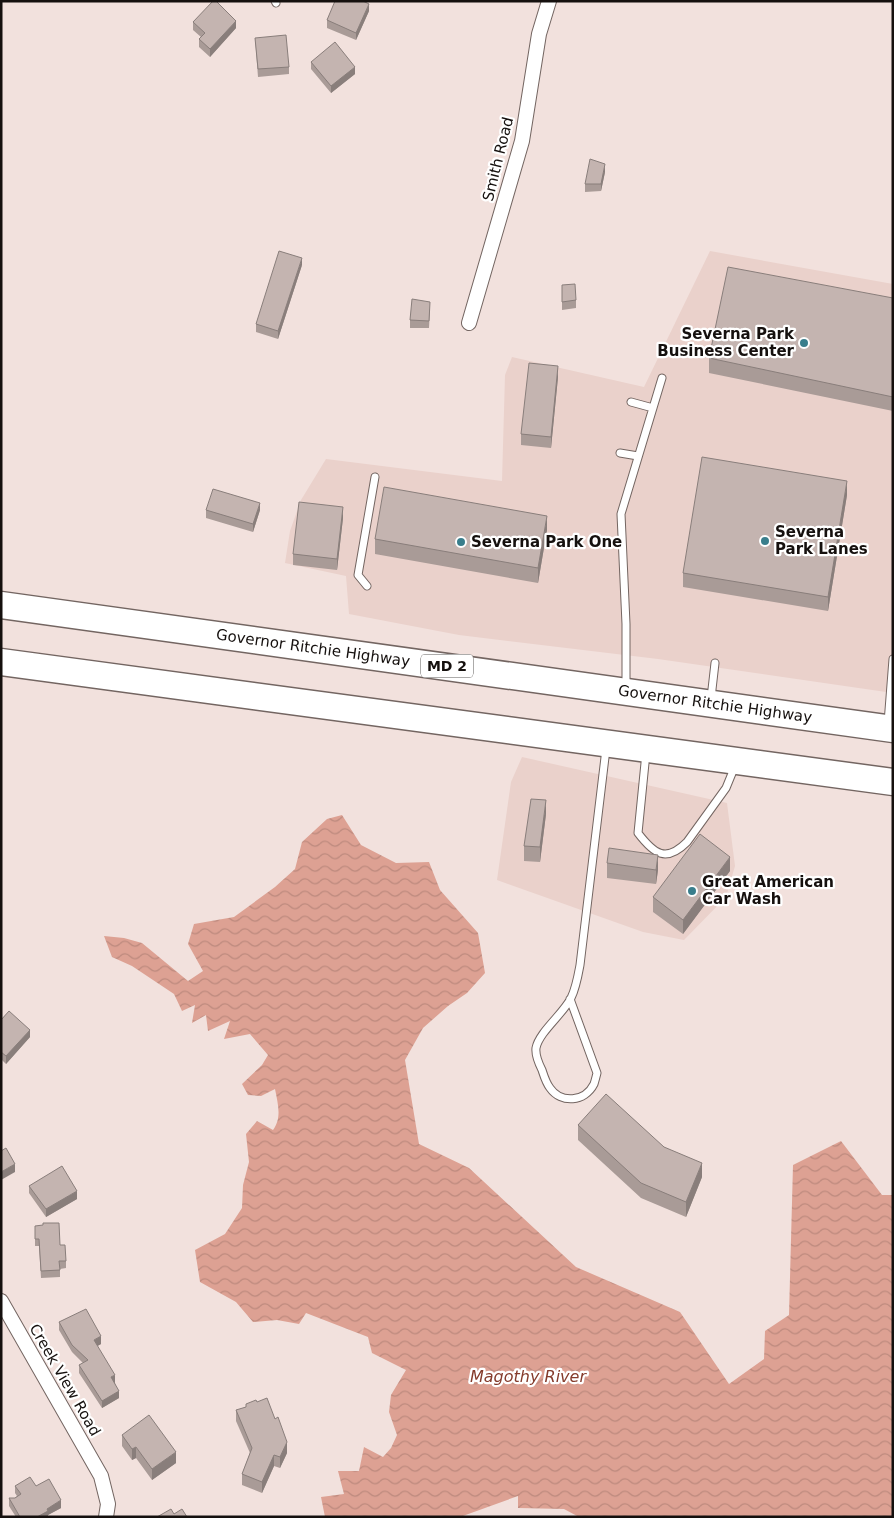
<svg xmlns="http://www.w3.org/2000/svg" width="894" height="1518" font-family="'DejaVu Sans',sans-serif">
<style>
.built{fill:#ead1cb}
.water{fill:url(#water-waves)}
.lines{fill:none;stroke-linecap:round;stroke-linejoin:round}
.lane-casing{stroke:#736561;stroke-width:9}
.street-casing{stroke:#736561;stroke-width:16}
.highway-casing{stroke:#736561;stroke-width:29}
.lane{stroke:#fff;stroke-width:7}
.street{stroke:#fff;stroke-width:14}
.highway{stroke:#fff;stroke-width:26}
.wall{fill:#a99b97}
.shaded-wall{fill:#897e7b}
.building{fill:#c4b4b0;stroke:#897e7b}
.poi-dot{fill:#397e8c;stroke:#fff;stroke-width:2}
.labels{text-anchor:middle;stroke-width:4.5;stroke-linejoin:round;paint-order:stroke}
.shield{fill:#fff;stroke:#5b5856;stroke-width:1}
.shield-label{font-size:14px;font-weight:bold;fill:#15100e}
.street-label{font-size:15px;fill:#15100e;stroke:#fff}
.poi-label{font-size:15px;font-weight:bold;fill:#15100e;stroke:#fff;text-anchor:start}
.water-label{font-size:16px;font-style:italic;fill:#853b2b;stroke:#fff}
</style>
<defs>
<pattern id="water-waves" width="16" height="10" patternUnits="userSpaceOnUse" patternTransform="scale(1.25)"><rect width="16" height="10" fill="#dda193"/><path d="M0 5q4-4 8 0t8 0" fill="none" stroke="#bd8a7e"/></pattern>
</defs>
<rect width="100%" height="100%" fill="#f2e1dd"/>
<path class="built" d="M710 251 893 284V693L658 659 459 635 349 614 346 576 285 563 290 531 301 500 326 459 502 481 505 375 512 357 644 387Z
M522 757 727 803 735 866 726 897 684 940 643 932 497 880 511 782Z"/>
<path class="water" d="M342 815 361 845 396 863 429 862 440 890 478 933 485 973 467 993 448 1006 423 1028 405 1060 419 1144 469 1168 576 1267 680 1312 729 1384 764 1359 765 1331 789 1315 793 1165 841 1141 882 1195H893V1517H579L564 1509 518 1508V1496L460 1517H325L321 1497 344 1494 338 1471H359L364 1447 383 1457 391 1448 397 1435 389 1412 391 1395 406 1370 372 1353 368 1337 306 1313 299 1324 277 1320 253 1322 236 1302 200 1282 195 1250 225 1234 242 1208 243 1185 249 1162 246 1134 257 1121 273 1130C282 1118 278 1104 275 1089L261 1096 248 1095 242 1084 262 1065 268 1055 250 1034 224 1039 230 1021 208 1031 206 1015 192 1023 195 1005 182 1011 174 994 132 966 112 957 104 936 124 938 142 943 188 981 203 971 188 944 194 924 234 917 275 887 295 869 302 842 327 819Z"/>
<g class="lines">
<defs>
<path id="lane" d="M275 1 276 3
M631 402 653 408
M620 453 638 456
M367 586 358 575 375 477
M626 686V624L621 514 662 378
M711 698 715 663
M888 723 893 659
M646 753 638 833C654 854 666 863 687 842L726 788 735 766
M570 999 597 1073C596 1077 595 1081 594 1084 585 1102 561 1104 550 1088 546 1083 544 1076 542 1070 539 1064 535 1056 536 1048 539 1032 564 1013 571 998 576 988 578 976 580 965L606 749"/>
<path id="street" d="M469 323 522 141 539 34 549 1
M1 1301 101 1476 108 1504 106 1517"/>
<path id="highway" d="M1 605 893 729
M1 662 893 782"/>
</defs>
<use href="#lane" class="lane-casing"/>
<use href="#street" class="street-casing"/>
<use href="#highway" class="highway-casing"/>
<use href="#lane" class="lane"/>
<use href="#street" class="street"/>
<use href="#highway" class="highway"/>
</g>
<path class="wall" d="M369 11 356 40 327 28V20Z
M193 22 236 28 210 57 199 47V39L201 37 193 30Z
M255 38 289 67V74L258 77Z
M311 62 355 74 331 93 311 69Z
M605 172 601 191 585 192V184Z
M302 265 278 339 256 332V324Z
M562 285 576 300V308L562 310Z
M893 298V411L709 373V358Z
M430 309 429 328H410V320Z
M558 377 551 448 521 445V434Z
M847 495 828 611 683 587V573Z
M206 510H260L253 532 206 518Z
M343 518 337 570 293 565V554Z
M547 530 538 583 375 554V539Z
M546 814 540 862 524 861V846Z
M607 863 658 870 656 884 607 878Z
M730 871 683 934 653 912V897Z
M1 1020 30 1037 6 1064 1 1059Z
M578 1125 664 1147 702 1177 686 1217 641 1198 578 1140Z
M29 1186 77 1199 46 1217 29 1193Z
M35 1226 60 1245 66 1261V1268L60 1269V1277L41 1278 39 1246H35Z
M59 1322 101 1344 97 1346 115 1383 119 1398 102 1408 79 1373V1365L83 1363 72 1352 59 1330Z
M236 1410 287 1453 280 1468 274 1466 262 1493 242 1485V1474L250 1453 236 1421Z
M122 1435 176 1463 152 1480 136 1458 132 1460 122 1446Z
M15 1486H36L61 1508 48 1515V1517H16L9 1506V1498H15L17 1496 15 1493Z"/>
<path class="shaded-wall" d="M369 4V11L356 40V33Z
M236 21V28L210 57V49Z
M355 67V74L331 93V86Z
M605 164V172L601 191V184Z
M302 258V265L278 339V331Z
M558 366V377L551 448V437Z
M847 481V495L828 611V597Z
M260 503V510L253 532V524Z
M343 507V518L337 570V559Z
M547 516V530L538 583V568Z
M546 800V814L540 862V847Z
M658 855V870L656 884V870Z
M730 857V871L683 934V920Z
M30 1030V1037L6 1064V1056Z
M702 1163V1177L686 1217V1202Z
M15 1164V1172L1 1180V1172Z
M77 1191V1199L46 1217V1209Z
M101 1336V1344L94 1348V1340Z
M115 1375V1383L111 1385V1377Z
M119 1391V1398L102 1408V1401Z
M287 1442V1453L280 1468V1457Z
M136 1447V1458L132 1460V1449Z
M176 1452V1463L152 1480V1469Z
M274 1455V1466L262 1493V1482Z
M61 1500V1508L48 1515V1517H37L47 1509Z"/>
<path class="building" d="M213 1H216L236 21 210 49 199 39 205 33 193 22Z
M335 1H363L369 4 356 33 327 20Z
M286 35 289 67 258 69 255 38Z
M335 42 355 67 331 86 311 62Z
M590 159 605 164 601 184H585Z
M279 251 302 258 278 331 256 324Z
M728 267 893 298V397L709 358Z
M575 284 576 300 562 302V285Z
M412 299 430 302 429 321 410 320Z
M529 363 558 366 551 437 521 434Z
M702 457 847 481 828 597 683 573Z
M384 487 547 516 538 568 375 539Z
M213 489 260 503 253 524 206 510Z
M299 502 343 507 337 559 293 554Z
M531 799 546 800 540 847 524 846Z
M700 834 730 857 683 920 653 897Z
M609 848 658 855 656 870 607 863Z
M9 1011 30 1030 6 1056 1 1052V1020Z
M606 1094 664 1147 702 1163 686 1202 641 1183 578 1125Z
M6 1148 15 1164 1 1172V1151Z
M62 1166 77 1191 46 1209 29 1186Z
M43 1223H59L60 1245H65L66 1261H59L60 1270 41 1271 39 1239H35V1226L43 1225Z
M86 1309 101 1336 94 1340 115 1375 111 1377 119 1391 102 1401 79 1365 88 1360 72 1345 59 1322Z
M267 1398 275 1419 278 1417 287 1442 280 1457 274 1455 262 1482 242 1474 252 1448 236 1410 246 1407V1404L256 1400 257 1402Z
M149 1415 176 1452 152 1469 136 1447 132 1449 122 1435Z
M30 1477 36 1486 49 1479 61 1500 47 1509 48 1511 37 1517H20L9 1498H15L21 1494 15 1486Z
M171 1509 174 1514 182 1509 187 1517H157Z"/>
<g class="poi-dot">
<circle cx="804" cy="343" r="5"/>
<circle cx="765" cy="541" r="5"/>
<circle cx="461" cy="542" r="5"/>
<circle cx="692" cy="891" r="5"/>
</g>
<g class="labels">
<rect class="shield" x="421" y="654.5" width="52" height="23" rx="4"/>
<g class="shield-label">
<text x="447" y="671">MD 2</text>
</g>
<g class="street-label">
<text transform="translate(498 159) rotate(-76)" y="5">Smith Road</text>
<text transform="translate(313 648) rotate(8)" y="5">Governor Ritchie Highway</text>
<text transform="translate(715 704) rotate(8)" y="5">Governor Ritchie Highway</text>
<text transform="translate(65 1380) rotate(60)" y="5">Creek View Road</text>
</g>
<g class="poi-label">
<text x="794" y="339" text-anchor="end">Severna Park<tspan x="794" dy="17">Business Center</tspan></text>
<text x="775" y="537">Severna<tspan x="775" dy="17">Park Lanes</tspan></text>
<text x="471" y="547">Severna Park One</text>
<text x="702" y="887">Great American<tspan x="702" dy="17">Car Wash</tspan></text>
</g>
<g class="water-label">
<text x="528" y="1382">Magothy River</text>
</g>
</g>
<rect width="894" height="1518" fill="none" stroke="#15100e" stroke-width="5"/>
</svg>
